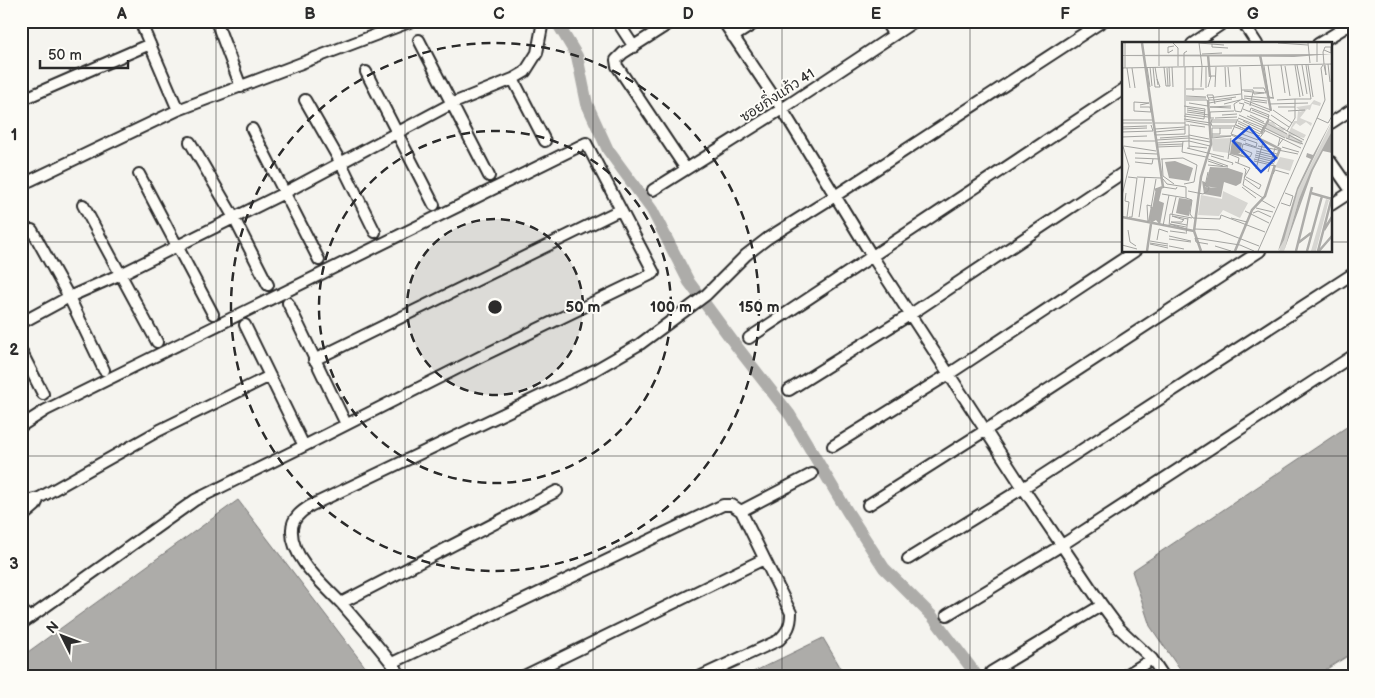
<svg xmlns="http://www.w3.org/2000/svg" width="1375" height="698" font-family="'Balsamiq Sans','Playpen Sans Thai',sans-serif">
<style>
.water{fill:#adaca9;stroke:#797877}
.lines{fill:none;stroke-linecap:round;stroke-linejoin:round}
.canal{stroke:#adaca9;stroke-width:12}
.street-casing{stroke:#2b2b2b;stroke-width:14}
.street{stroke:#fdfcf7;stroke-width:10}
.grid{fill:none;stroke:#2b2b2b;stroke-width:1;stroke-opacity:0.55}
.ring{fill:none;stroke:#2b2b2b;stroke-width:2.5;stroke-dasharray:9 6}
.labels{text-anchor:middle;stroke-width:4;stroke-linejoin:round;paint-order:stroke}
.street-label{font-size:14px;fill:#2b2b2b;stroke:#fdfcf7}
.inset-river{fill:none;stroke:#adaca9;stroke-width:2.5}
.inset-road{fill:none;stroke:#a4a4a1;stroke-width:1}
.view{fill:#1d4ed8;fill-opacity:0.15;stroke:#1d4ed8;stroke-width:2.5}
.inset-edge{fill:none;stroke:#2b2b2b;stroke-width:2.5}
.centre{fill:#2b2b2b;stroke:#fdfcf7;stroke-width:2.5}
.ring-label{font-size:15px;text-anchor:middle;font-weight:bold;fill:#2b2b2b;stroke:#fdfcf7;stroke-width:4;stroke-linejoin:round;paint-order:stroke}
.neatline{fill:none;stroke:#2b2b2b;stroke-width:2}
.grid-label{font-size:16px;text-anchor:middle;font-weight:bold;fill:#2b2b2b}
</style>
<rect width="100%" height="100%" fill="#f5f4ef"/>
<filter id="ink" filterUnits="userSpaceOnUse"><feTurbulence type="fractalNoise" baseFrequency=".02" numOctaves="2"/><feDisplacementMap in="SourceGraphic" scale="10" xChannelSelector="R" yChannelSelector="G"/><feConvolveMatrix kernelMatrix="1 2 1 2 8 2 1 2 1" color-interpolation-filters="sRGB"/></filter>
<g filter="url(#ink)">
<path class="water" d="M1354 422V652L1314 677H1185L1150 626 1132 571Z
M238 500 373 677H21V657Z
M823 638 842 670 830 677H743Z"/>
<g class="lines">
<path class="canal" d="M556 21 577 56 587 104 608 150 652 210 689 282 734 343 790 415 847 511 884 568 932 616 978 677"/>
<defs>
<path id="street" d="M140 21 178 110
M216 21 241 87
M617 21 634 47
M673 21 623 53 616 60 617 66 686 169
M723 21 782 109 872 256 1023 488 1102 605 1119 628 1152 659 1164 677
M885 21 894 35
M1242 21 1257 44
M21 22 23 21
M733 37 758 21
M419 40 489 176
M1192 44 1226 21
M1318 44 1354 22
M366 72 434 205
M513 79 545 141
M21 100 150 44
M305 100 341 163 375 232
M1331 123 1354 108
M252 129 319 260
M190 142 233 216 268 285
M1331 162 1354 195
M139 174 213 314
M21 185 178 110 412 21
M653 190 782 109 915 21
M83 205 157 342
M1331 205 1354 190
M32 230 69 297 104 370
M288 303 346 424
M21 323 69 297 121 274 284 193 451 104 513 79 525 72 537 53 543 21
M749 338 1124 89
M21 351 43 394
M314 360 620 210
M789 390 911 314 1124 172
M21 426 46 410 586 143 654 273 480 357 304 446
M833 446 949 374 1135 251
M21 502 39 498 160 430 270 376
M868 505 986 430 1260 251
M741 511 812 474
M21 518 35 506 39 498
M908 559 1023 488 1354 273
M341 603 557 491
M21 609 29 618
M947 615 1062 545 1354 355
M21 624 195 500 304 446 245 325
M392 663 723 505H732L741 511 791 613C791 625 788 631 779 640L699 677
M991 672 1102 605
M402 677C383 651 362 627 341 603 323 584 290 557 292 529 292 518 302 511 310 506L595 370 640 344 690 307 706 295 746 255 768 238 835 196 1103 21
M522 677 764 559
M1123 677 1152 659"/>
</defs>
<use href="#street" class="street-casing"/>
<use href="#street" class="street"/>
</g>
</g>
<path class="grid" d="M216 21V677M405 21V677M593 21V677M782 21V677M970 21V677M1159 21V44M21 242H1124M1331 242H1354M1159 251V677M21 456H1354"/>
<circle cx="495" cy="307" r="88" fill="#2b2b2b" fill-opacity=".12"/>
<g class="ring">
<circle cx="495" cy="307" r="88"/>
<circle cx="495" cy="307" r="176"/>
<circle cx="495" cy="307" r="264"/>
</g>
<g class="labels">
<g class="street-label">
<text transform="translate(777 95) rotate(-33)" y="5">ซอยกิ่งแก้ว 41</text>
</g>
</g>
<g transform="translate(1122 42)">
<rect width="210" height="210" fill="#f5f4ef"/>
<path d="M192 58 199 61 198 64 190 62 188 68 185 67 178 76 190 81 189 84 184 80 178 84 174 81 170 86 184 93 182 96 168 93 181 99 179 103 143 87 146 80H151L155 85 164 86 161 89 166 92 172 79H175L176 69 180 70 174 65 188 63ZM210 80V89L177 157 162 209H157L176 148ZM109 96 107 111 91 109 89 97ZM158 115 172 118 168 129 153 125ZM101 149 126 161 118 176 101 168 97 174 76 173 79 153 100 157ZM204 157 207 158 194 209H189Z" fill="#d7d6d2"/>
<path d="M210 12 172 15 0 14V13ZM210 78 176 148 162 198 156 209 175 146 189 117 184 115 185 111 191 113ZM210 89V111L201 109 191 128 162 209 177 157 189 128ZM110 98 120 101 118 111H116L129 117 108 112ZM53 119 71 126 67 139 47 136 43 120ZM88 125 106 126 121 131 119 141 114 144 102 140 99 155 82 152 80 139 83 140V145L95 146 83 144ZM34 146H40L37 159 42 161 38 183 34 178 29 181 28 178ZM57 156 70 158 67 174 54 171Z" fill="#adaca9"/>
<path class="inset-river" d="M20 1 41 145 33 148M86 13 88 35M138 13 149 69M139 92 147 77M138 97 158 107 154 117M189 151 210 157M0 175 72 189M27 181 30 165M202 188 210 175M176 201 189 191M25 209 29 182M79 209 72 189 79 135 89 102 86 58M113 209 130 168 143 154 153 123M174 209 190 145M185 209 200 154M196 209 210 155M197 209 210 194"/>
<path class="inset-road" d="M3 1V26M51 1 56 6V24M77 1 80 24M77 1 102 3M156 1 186 3M186 1 188 21M90 2V5L106 6M51 8 46 11V5L52 4M80 12 100 11M195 20V1M202 22 201 10 203 5H209V11L202 8M206 22 208 40M146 23 151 55M159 23 163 51M173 23 178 55M175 23 181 54M180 23 185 52M186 23 191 55M202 23 204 33 203 23M37 24V1M62 24V11L65 9M142 24 147 56H152L147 55M163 24 168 54M25 25 28 45M28 25 30 44M31 25 33 45H38L35 37M33 25 36 43M42 25 44 44H48L47 25M50 25 51 45M103 25 104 45M106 25 108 45M0 26 210 22M5 26 8 46M10 26 13 46M45 26 46 44M79 45 80 25M86 45 89 34H93M93 45 94 25M84 46V25M131 46H142L144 51 132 50M64 47H82M120 48H131L132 52 142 51M71 49V24M122 49 131 50 128 64M64 54 84 55M122 54 145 56M64 56H84M86 56 119 52M122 56 145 59M120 57 149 68M64 58H85M155 58 173 57M130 59 145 61M122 60 148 70M67 61 86 64M87 61 110 57M117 61 122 62 119 70 113 69 112 62 120 57 118 25M93 62 92 58 91 53H85L87 58H92L107 56 114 55M102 62 118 58M147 62 186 61M18 63 27 61 12 60V69L29 70 28 65H18M62 64 83 67M156 65H173M65 66 83 69M109 66 88 65 109 64M121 67 146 77 147 73 129 66 128 69M65 68 83 71M130 68 147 75M151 68 170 81M166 69 183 68M65 70 87 73M63 72 86 75M100 73 115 72M128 73 142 80M149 73 167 85M62 74 82 77 83 67M125 74 143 82M92 76H88V70L112 69M93 76 115 75M116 76 142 86M195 76 206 81 210 74M62 77 89 81 90 77M0 78H30M90 78H115M148 78 165 89M64 79 87 83M116 79 139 90 142 84 117 73M121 79 140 88M90 80H115M0 81H30M33 81H63M89 81 90 84H113M116 81 138 92M146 82 165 92M63 83H67V107M68 83 83 85M114 83 125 88 114 83M0 85 25 84M113 85 138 94M63 86V92L33 93V90L63 87M63 86V25M98 86V92H90V96L109 94M143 86 163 96M0 87 25 86M33 87 63 85M142 88 179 106M0 90 31 89 29 83M90 92V86H110M109 92 135 101 134 105 123 101M109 92 116 77M120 92 136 98 143 89M67 93 87 97M109 93 124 99M90 94H109M0 95 25 94M38 96 67 94M67 96 88 100M158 96 156 104 161 97M164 96 181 102M167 96V93L180 100M35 98 67 96M182 98 165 89 173 76V57H189L184 23M11 99H33M61 99 60 110 84 115M67 99 88 104M0 101 7 124 0 154M35 101 67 99M35 103 61 102M2 104 34 109M67 104 85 106M136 104 176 112M35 105 61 104M160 105 177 110M65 106 102 115M120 107 130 111 128 115 119 111 121 102 155 112M134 109 151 113M13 111 35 112M134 111 154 116M107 112 117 116 116 121M133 113 153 118M89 114 111 121 110 123M133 115 153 120M13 116 38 117M39 117 61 116 75 123 72 140 62 142M40 117 41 134 52 142M86 117 106 124M106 117 109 96M132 117 152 122M86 119 101 124M132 119 153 124M13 120 30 122 31 117M113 120 128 126 122 136M86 123 106 125M122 126 124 128 121 143 141 156M134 127 141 100M146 130 153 106M151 132 153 128 167 132M6 135 15 136 10 175H7M15 135 39 136M124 135 139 143 137 147M41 137 45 142 64 145V156L70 158 68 172 71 176 98 177 99 173 143 190M123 137 137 147M41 145 54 147 55 145M120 145 134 156M66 149 81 152 86 149 87 145 83 144 86 130M4 151 3 159 7 160 5 175M40 152 64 156M139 158 153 166M159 161 168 164 171 154 163 151M29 166 34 137M134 166 151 170M123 169 147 181M131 171 136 169 149 175M50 172 54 155M17 175 23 135M109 176 125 180M62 177 60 180H49L65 183M62 178 50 174 66 177M26 181 25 163 29 164M41 184 47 153M47 185 48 172 70 176M64 187 48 182 64 185M73 187 96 188 137 204M6 188 8 200 14 204M48 189 63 191M64 192 66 176M47 194 69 199M73 196 118 203 132 209M73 196 74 200 86 202M47 197 69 200M35 198 37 187 46 190M28 199 46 202M28 201 46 204M28 202 46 206M0 203 15 207M47 204 62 207M93 204 109 209M136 209 203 58 199 26 201 23"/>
<path class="view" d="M127 85 154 116 139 130 111 99Z"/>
<rect width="210" height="210" class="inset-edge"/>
</g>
<circle cx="495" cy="307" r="8" class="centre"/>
<g class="ring-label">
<text x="583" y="312">50 m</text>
<text x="671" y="312">100 m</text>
<text x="759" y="312">150 m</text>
</g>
<rect width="1375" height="698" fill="none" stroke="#fdfcf7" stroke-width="55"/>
<g transform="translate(62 636) rotate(312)" stroke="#fdfcf7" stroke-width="4" paint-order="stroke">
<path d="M0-4L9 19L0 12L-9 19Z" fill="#2b2b2b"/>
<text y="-8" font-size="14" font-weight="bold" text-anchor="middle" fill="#2b2b2b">N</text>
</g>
<path d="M40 60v8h88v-8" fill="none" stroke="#2b2b2b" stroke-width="2.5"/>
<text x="48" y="60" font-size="15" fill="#2b2b2b" stroke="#fdfcf7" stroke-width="4" paint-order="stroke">50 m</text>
<rect x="28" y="28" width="1320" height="642" class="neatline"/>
<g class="grid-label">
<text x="122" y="19">A</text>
<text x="310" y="19">B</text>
<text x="499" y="19">C</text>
<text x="688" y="19">D</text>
<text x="876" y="19">E</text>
<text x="1065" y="19">F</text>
<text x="1253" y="19">G</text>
<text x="14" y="140">1</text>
<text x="14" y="355">2</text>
<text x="14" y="569">3</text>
</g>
</svg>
